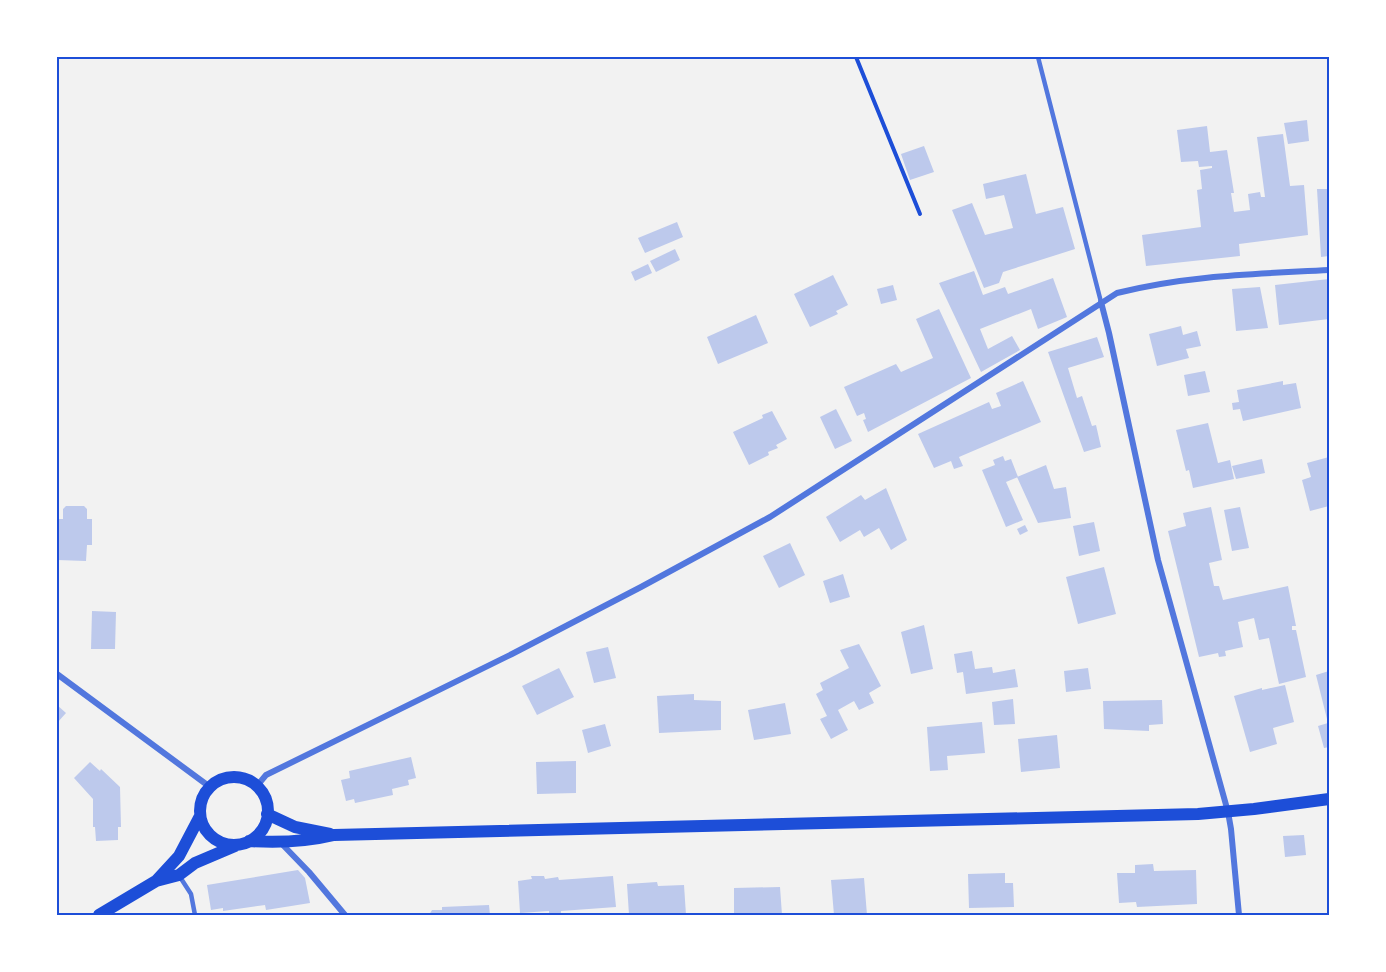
<svg xmlns="http://www.w3.org/2000/svg" width="1386" height="972" font-family="Quicksand,sans-serif">
<style>
.building{fill:#bdc9ec}
.lines{fill:none;stroke-linecap:round;stroke-linejoin:round}
.path{stroke:#1d4ed8;stroke-width:4}
.service{stroke:#5277de;stroke-width:4.5}
.minor{stroke:#5277de;stroke-width:6}
.secondary{stroke:#1d4ed8;stroke-width:12}
.neatline{fill:none;stroke:#1d4ed8;stroke-width:2}
</style>
<rect width="100%" height="100%" fill="#f2f2f2"/>
<path class="building" d="M1307 120 1309 141 1288 144 1284 123Z
M1207 126 1210 152 1227 150 1234 193H1231L1234 212 1250 210 1248 194 1260 192 1261 197H1265L1257 137 1283 134 1290 186 1304 185 1308 235 1239 244 1240 256 1146 266 1142 235 1201 227 1197 190 1202 189 1200 170 1212 168V166L1199 167 1198 161 1181 162 1177 130Z
M924 146 934 172 910 180 901 154Z
M1026 174 1036 214 1063 207 1075 249 1003 272 999 283 984 288 952 210 972 203 985 235 1013 228 1004 195 986 199 983 184Z
M1317 189H1329V256L1321 257Z
M677 222 683 237 645 253 638 238Z
M675 249 680 260 656 272 650 261Z
M648 264 652 273 635 281 631 272Z
M974 271 983 295 1005 287 1008 294 1053 278 1067 317 1038 329 1031 309 980 329 988 349 1012 336 1020 350 981 372 939 283Z
M833 275 848 305 836 311 838 314 810 327 794 294Z
M1329 279V319L1279 325 1275 285Z
M893 285 897 300 881 304 877 289Z
M1260 287 1268 328 1236 331 1232 289Z
M939 309 971 378 868 432 863 420 866 419 864 413 857 416 844 387 896 364 901 372 933 358 916 319Z
M756 315 768 343 718 364 707 337Z
M1181 326 1183 335 1197 331 1201 346 1186 349 1189 358 1157 366 1149 334Z
M1097 337 1104 357 1068 368 1077 398 1082 396 1092 426 1096 425 1101 447 1084 452 1048 352Z
M1205 371 1210 392 1188 396 1184 375Z
M1023 381 1041 422 959 457 963 466 954 469 951 461 934 468 918 434 989 402 992 409 1001 406 996 393Z
M1283 381V385L1296 383 1301 408 1243 421 1240 409 1233 410 1232 403 1239 402 1237 390Z
M836 409 852 441 835 449 820 417Z
M772 411 787 439 776 445 778 448 768 452 769 455 749 465 733 432 763 418 762 415Z
M1208 423 1218 463 1230 460 1234 479 1193 488 1189 470 1186 471 1176 430Z
M1003 456 1005 461 1011 459 1018 477 1006 482 1023 520 1006 527 982 470 995 465 993 460Z
M1329 457V506L1310 511 1302 480 1311 477 1307 463Z
M1262 459 1265 473 1236 479 1232 466Z
M1046 465 1054 489 1066 487 1071 518 1038 523 1017 477Z
M886 488 907 540 891 550 879 528 864 537 860 530 840 542 826 517 861 495 865 500Z
M66 506H84L87 509V519H92V545H87L86 561 57 560V519H63V509Z
M1211 507 1222 560 1209 563 1214 586H1219L1223 600 1288 586 1296 626H1292V630H1296L1306 677 1279 684 1269 638 1259 640 1254 618 1238 622 1243 647 1225 651 1226 656 1219 657 1218 653 1199 657 1168 531 1186 526 1183 513Z
M1240 507 1249 548 1232 551 1224 510Z
M1094 522 1100 551 1079 556 1073 526Z
M1025 525 1028 531 1020 535 1017 529Z
M790 543 805 575 779 588 763 556Z
M1104 567 1116 614 1078 624 1066 577Z
M843 574 850 597 830 603 823 581Z
M92 611 116 612 115 649H91Z
M924 625 933 669 911 674 901 632Z
M859 644 881 686 869 693 874 703 859 710 854 701 838 710 848 730 831 739 820 719 827 716 816 694 823 690 820 683 849 668 840 650Z
M608 647 616 678 594 683 586 652Z
M972 651 975 669 992 667 993 673 1015 669 1018 687 966 694 963 672 957 673 954 654Z
M559 668 574 697 537 715 522 686Z
M1088 668 1091 689 1066 692 1064 671Z
M1329 671V747L1324 748 1318 726 1328 723 1316 675Z
M1285 685 1294 722 1273 728 1277 744 1250 752 1234 696 1262 688V690Z
M694 694V700L721 701V730L659 733 657 696Z
M1013 699 1015 724 994 725 992 702Z
M1162 700 1163 724 1149 725V731L1104 729 1103 701Z
M785 703 791 734 754 740 748 710Z
M57 705 66 713 57 723Z
M982 722 985 753 947 756 948 770 930 771 927 727Z
M605 724 611 746 588 753 582 730Z
M1057 735 1060 768 1021 772 1018 739Z
M411 757 416 778 408 780 409 785 392 789 393 795 355 803 354 799 346 801 341 780 350 778 349 771Z
M576 761V793L537 794 536 762Z
M90 762 100 771 101 769 120 787 121 827H118V840L96 841 95 827H93V799L74 778Z
M1304 835 1306 855 1285 857 1283 836Z
M1153 864 1154 871 1196 870 1197 904 1137 907 1136 902 1119 903 1117 873H1135V865Z
M298 870 305 878 310 903 266 910 265 905 223 911V908L211 910 207 885Z
M1005 873V883H1013L1014 907 969 908 968 874Z
M531 876H544L545 879 558 877 559 880 613 876 616 907 561 911V915H549V911L520 913 518 881 532 879Z
M864 878 867 915H834L831 880Z
M657 882 658 886 684 885 686 915H629L627 884Z
M780 887 782 915H734V888Z
M489 905 490 915H429L432 910H442V907Z"/>
<g class="lines">
<path class="path" d="M856 57 920 214"/>
<path class="service" d="M1038 57 1101 302
M180 877 191 894 195 915"/>
<path class="minor" d="M1101 302 1109 333 1158 560 1228 812 1231 829 1239 915
M57 674 210 787
M256 787 266 775 512 654 641 587 770 517 1117 293C1188 275 1257 274 1329 270
M281 843 309 872 345 915"/>
<path class="secondary" d="M200 811a34 34 0 1 1 68 0a34 34 0 1 1-68 0Z
M267 814 295 827 330 834
M249 841C279 843 305 842 334 835L1198 814 1254 809 1329 799
M156 881 179 856 200 816
M99 915 156 881 179 875 195 863 235 846"/>
</g>
<rect width="1386" height="972" fill="none" stroke="#ffffff" stroke-width="117"/>
<rect x="58" y="58" width="1270" height="856" class="neatline"/>
</svg>
